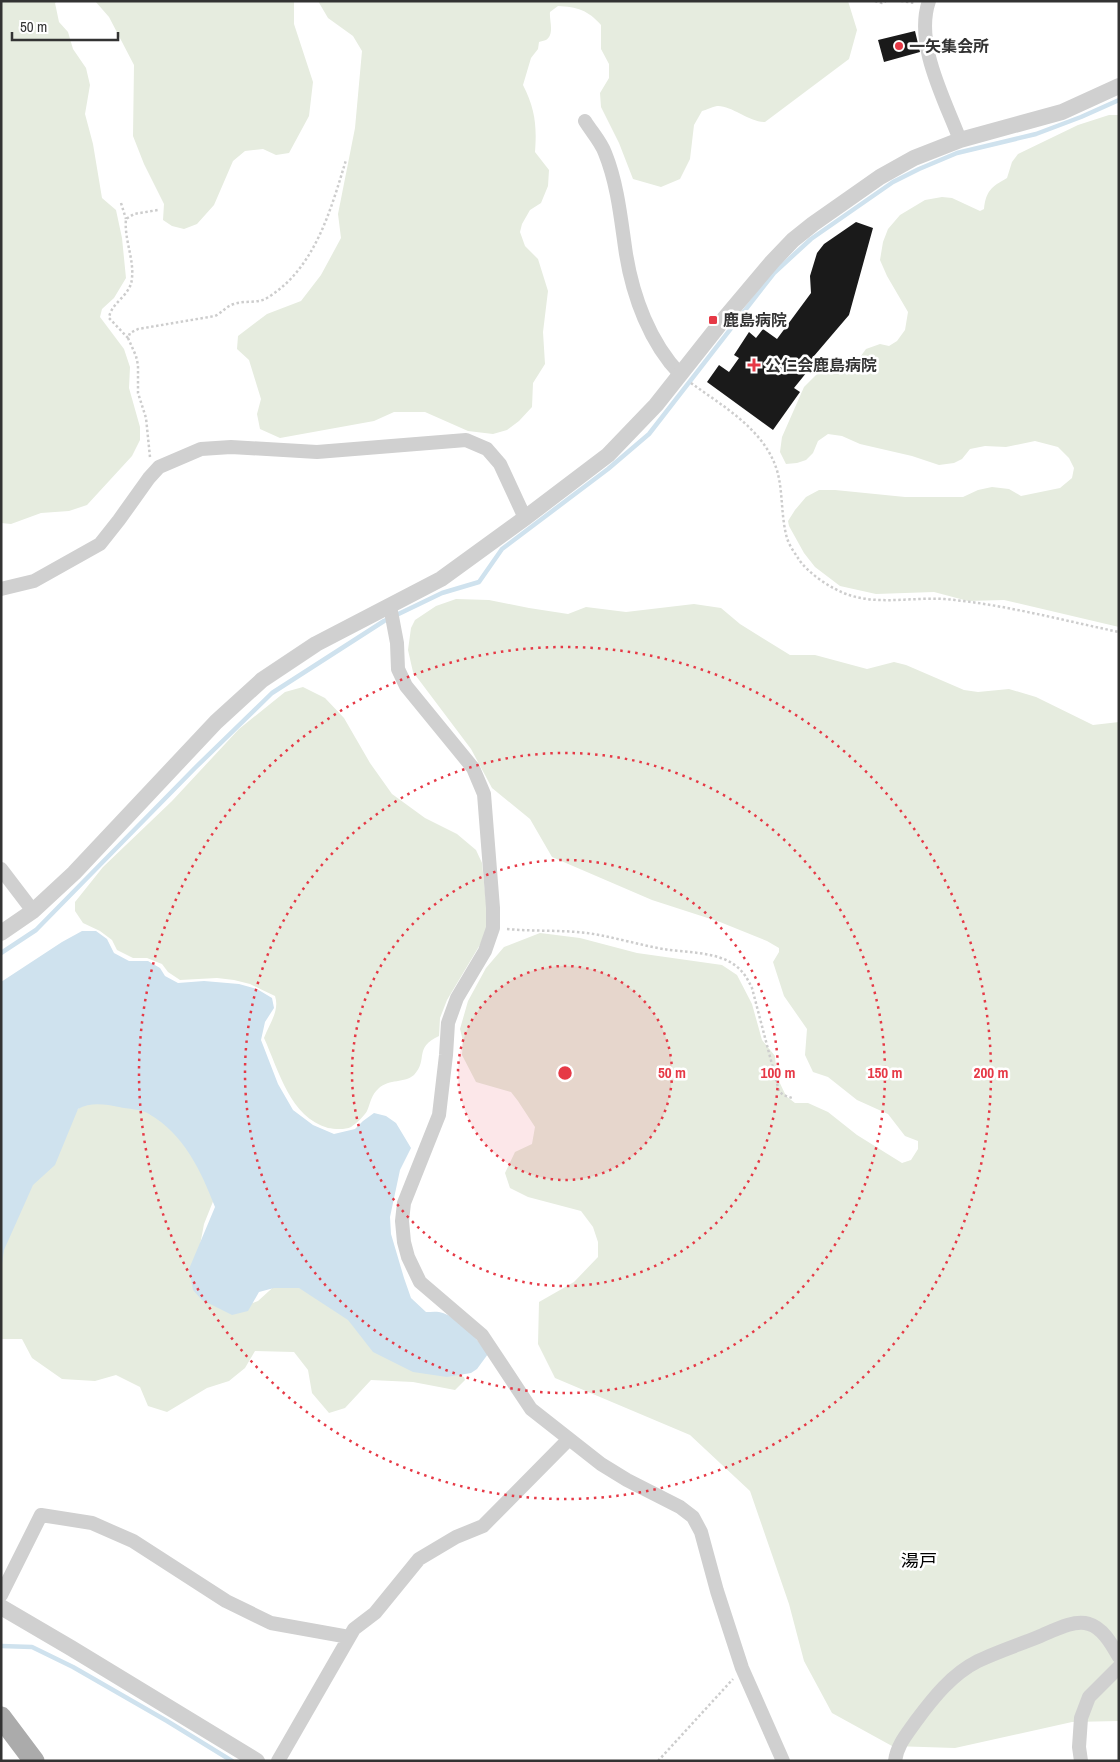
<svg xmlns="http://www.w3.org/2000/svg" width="1120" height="1762" font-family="'Archivo Narrow','Noto Sans JP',sans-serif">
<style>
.green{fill:#e6ecdf}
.water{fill:#cfe2ee}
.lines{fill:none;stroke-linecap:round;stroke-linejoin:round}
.stream{stroke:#cfe2ee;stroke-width:4.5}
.building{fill:#1a1a1a}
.path{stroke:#cdcdcd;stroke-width:2.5;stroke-dasharray:2.5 2.5;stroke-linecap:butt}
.minor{stroke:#d0d0d0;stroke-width:14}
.tertiary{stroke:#d0d0d0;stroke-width:16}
.primary{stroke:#ababab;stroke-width:21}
.ring{fill:none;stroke:#e63946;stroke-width:2.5;stroke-dasharray:2.5 5}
.poi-dot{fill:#e63946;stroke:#fff;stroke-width:2}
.labels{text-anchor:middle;stroke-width:5;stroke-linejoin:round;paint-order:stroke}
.poi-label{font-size:16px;font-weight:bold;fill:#333;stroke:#fff;text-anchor:start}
.neighbourhood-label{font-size:18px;fill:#000;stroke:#fff}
.centre{fill:#e63946;stroke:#fff;stroke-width:2.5}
.ring-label{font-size:15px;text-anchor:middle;font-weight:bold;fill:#e63946;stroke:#fff;stroke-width:5;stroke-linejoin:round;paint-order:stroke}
</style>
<rect width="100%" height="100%" fill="#fff"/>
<path class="green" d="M1 1H57L55 3 59 22 68 32 73 49 86 68 90 85 85 114 93 144 102 198 116 210 122 238 126 278 114 298 102 309 100 317 124 349 130 367 129 388 140 427V440L132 456 87 505 69 511 41 513 11 524 1 523Z
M95 1H294V24L313 82 309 116 289 153 276 155 263 149 245 151 233 161 214 205 197 224 184 229 172 226 163 220 164 204 144 164 133 136 134 65 109 17Z
M318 1H848L857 30 849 59 765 122C749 122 731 105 717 106 712 107 706 110 702 111L694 125 690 159 680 179 661 187 633 179 619 143 601 107 600 93 609 78V64L601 49V25C588 10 577 7 558 6L550 12C549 20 555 34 546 40 544 41 541 41 539 42L538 49 531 58 523 85C535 109 537 125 535 152L549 170 548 186 541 203 530 210 522 224 520 232 525 246 538 259 548 291 543 332 545 364 533 383 532 407 519 421 507 430 493 434 468 431 425 412H394L374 421 280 438 260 429 257 414 261 399 249 360 237 349 238 336 267 314 301 301 321 275 341 238 338 214 355 128 362 51 353 36 328 18Z
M1109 115H1119V627L1004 600 968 601 934 592 876 594 840 586 815 567 804 553 789 526 788 521 795 510 806 497 819 490H835L905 497H963L978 490 992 487 1009 489 1021 496 1060 488 1072 478 1074 468 1069 458 1058 447 1035 441 1006 447 985 446 970 449 962 459 954 463 939 465 912 456 860 444 842 436 828 434 818 441 813 453 806 460 797 463 786 464 780 452 782 437 804 387 824 367 832 364 841 365 858 360 866 349 880 344 889 346 897 341 905 330 908 312 887 276 880 260 883 242 888 229 900 215 925 200 942 197 952 198 980 211 984 209C986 191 991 187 1007 178L1012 162 1018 154 1078 125Z
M456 599 489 600 529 608 568 614 586 607 626 612 694 604 721 608 740 624 790 655H815L867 669 894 662 906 665 964 690 978 692 1009 689 1036 697 1093 725 1119 722V1721L1072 1722 955 1748 892 1746 832 1713 804 1661 789 1604 750 1491 690 1435 555 1378 538 1344 539 1302 574 1282 598 1257V1242L593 1227 581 1211 528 1197 510 1188 505 1173 515 1152 532 1144 535 1127 518 1101 511 1092 476 1082 462 1055 463 1041 460 1029 468 1001 486 968 504 947 540 933 580 938 637 953 722 965 737 975 752 1004 762 1040 775 1056 777 1077 786 1096 795 1103H808L828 1112 857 1135 902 1163 911 1160 918 1149V1141L905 1136 888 1114 857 1100 828 1077 813 1072 805 1055 807 1029 784 996 773 962 779 952V948L767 941 720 922 652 900 552 857 530 819 492 788 471 749 413 672 408 650 411 628 415 620 436 606Z
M303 687 325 698 344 718 370 763 392 794 425 818 457 834 476 850 482 863 488 921 484 938 447 1000 440 1018 439 1036C413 1048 429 1059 414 1075 405 1083 389 1079 379 1088 371 1095 371 1102 367 1111 365 1115 356 1124 351 1127 345 1130 334 1129 328 1128 290 1117 279 1071 264 1038 269 1024 280 1011 275 996L250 984 234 980 217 978 180 980 168 972 162 964 147 958H133L117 950 112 940 100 931 83 923 75 911V902L103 867 172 801 239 729 285 692Z
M91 1099 155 1112 179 1133 216 1194 204 1224 197 1261 237 1309 258 1301 280 1281 304 1284 452 1372 464 1377 465 1380 455 1390 413 1382 371 1380 345 1408 329 1413 312 1393 308 1370 294 1352 255 1351 245 1368 229 1381 207 1388 167 1412 148 1406 140 1387 116 1375 95 1381 62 1379 32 1358 22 1339H1V1245L65 1119Z"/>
<path class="water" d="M82 931H96L107 939 114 953 129 961H148L160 968 165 976 178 983 204 981 239 984 257 989 272 998 274 1008 265 1022 261 1040 278 1084 293 1110 313 1125 334 1134 355 1129 363 1121 374 1113 386 1116 396 1123 411 1148 400 1170 390 1217 391 1234 404 1278 411 1298 426 1312C431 1312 438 1311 443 1313 462 1320 476 1338 488 1354L477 1369 471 1373 447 1377 413 1372 373 1352 348 1320 299 1288H274L259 1292 248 1311 232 1315 202 1300 193 1290 189 1269 215 1207C201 1171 184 1134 149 1114 141 1109 128 1109 119 1107 105 1104 90 1102 78 1109L55 1165 33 1185 4 1250 1 1271V982L62 942Z"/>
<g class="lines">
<path class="stream" d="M1 953 36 930 195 768 272 693 384 621 442 593 479 582 502 549 608 469 649 434 774 273 811 239 893 182 919 169 957 153 1036 134 1081 117 1119 100
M1 1646 32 1647 73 1667 167 1721 232 1761"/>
</g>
<path class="building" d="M915 31 920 52 884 62 878 40Z
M856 222 873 228 849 315 808 363 811 367 794 388 800 392 773 430 707 382 719 365 729 372 739 358 734 355 749 332 756 338 763 329 777 339 811 293 810 276 817 253 824 244Z"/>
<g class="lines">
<path class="path" d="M875 1 882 3 886 1
M901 1 915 3
M121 203 126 219
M128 338 109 318C111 302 131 296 132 278 134 258 124 239 126 219L134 214 158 210
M691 383C724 407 767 431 778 474 783 495 781 517 787 538 789 545 794 552 798 558 807 573 833 590 849 595 879 605 913 597 944 599 1003 604 1061 620 1119 632
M150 457 146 418 138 393V365L136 356 128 338 130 333 138 329 215 316C222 313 226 306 234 304 245 300 257 304 267 298 315 269 331 209 346 160
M507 929C538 932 569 929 599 935 620 939 641 945 663 949 686 953 717 951 736 966 744 972 748 980 752 988L779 1091 783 1095 792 1098
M658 1761 733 1679"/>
<path class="minor" d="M929 1C914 44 945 100 960 140
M585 121C591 131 601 142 605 153 618 185 621 221 626 254 633 297 650 343 680 374
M1 589 34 581 100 544 119 520 149 478 159 467 201 449 231 447 317 452 466 440 487 449 500 464 525 518
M390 606 397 643 398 669 406 686 473 768 484 794 493 908V928L485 951 457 998 448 1023 446 1055 439 1115 404 1203 402 1221 404 1242 408 1257 420 1282 482 1335 531 1409 601 1464 627 1480 680 1507 693 1517 701 1532 717 1591 742 1668 783 1761
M1 869 33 911
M1 1595 41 1515 92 1523 133 1541 226 1601 271 1623 349 1637
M278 1761 354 1629 375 1613 419 1559 456 1537 483 1526 569 1439
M895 1761C897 1745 907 1734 916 1721 933 1698 952 1674 978 1661 997 1652 1018 1645 1038 1637 1053 1631 1073 1619 1089 1624 1103 1628 1112 1645 1119 1657
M1081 1761 1079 1747 1081 1718 1089 1697 1119 1667"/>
<path class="tertiary" d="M1 933 33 911 74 873 216 722 262 680 316 644 441 579 525 518 608 455 656 405 724 319 772 262 793 240 813 224 880 177 914 158 960 140 1062 112 1119 86
M1 1607 71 1648 257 1761"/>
<path class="primary" d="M1 1717 34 1761"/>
</g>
<circle cx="565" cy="1073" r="107" fill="#e63946" fill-opacity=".12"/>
<g class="ring">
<circle cx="565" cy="1073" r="107"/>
<circle cx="565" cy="1073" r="213"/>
<circle cx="565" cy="1073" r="320"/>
<circle cx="565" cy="1073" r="426"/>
</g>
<g class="poi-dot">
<circle cx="899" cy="46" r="5"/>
<rect x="708" y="315" width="10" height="10" rx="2.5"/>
<path d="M751.5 357.5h5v5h5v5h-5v5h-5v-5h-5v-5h5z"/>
</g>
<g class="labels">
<g class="poi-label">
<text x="909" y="52">一矢集会所</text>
<text x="723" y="326">鹿島病院</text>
<text x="765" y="371">公仁会鹿島病院</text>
</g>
<g class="neighbourhood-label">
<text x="919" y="1567">湯戸</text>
</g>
</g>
<circle cx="565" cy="1073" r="8" class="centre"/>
<g class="ring-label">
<text x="672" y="1078">50 m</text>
<text x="778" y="1078">100 m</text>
<text x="885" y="1078">150 m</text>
<text x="991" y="1078">200 m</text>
</g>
<rect width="1120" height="1762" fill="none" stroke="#333333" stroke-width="5"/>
<path d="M12 32v8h106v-8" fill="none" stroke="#333333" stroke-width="2.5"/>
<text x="20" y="32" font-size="15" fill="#333333" stroke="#ffffff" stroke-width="4" paint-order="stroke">50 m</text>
</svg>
